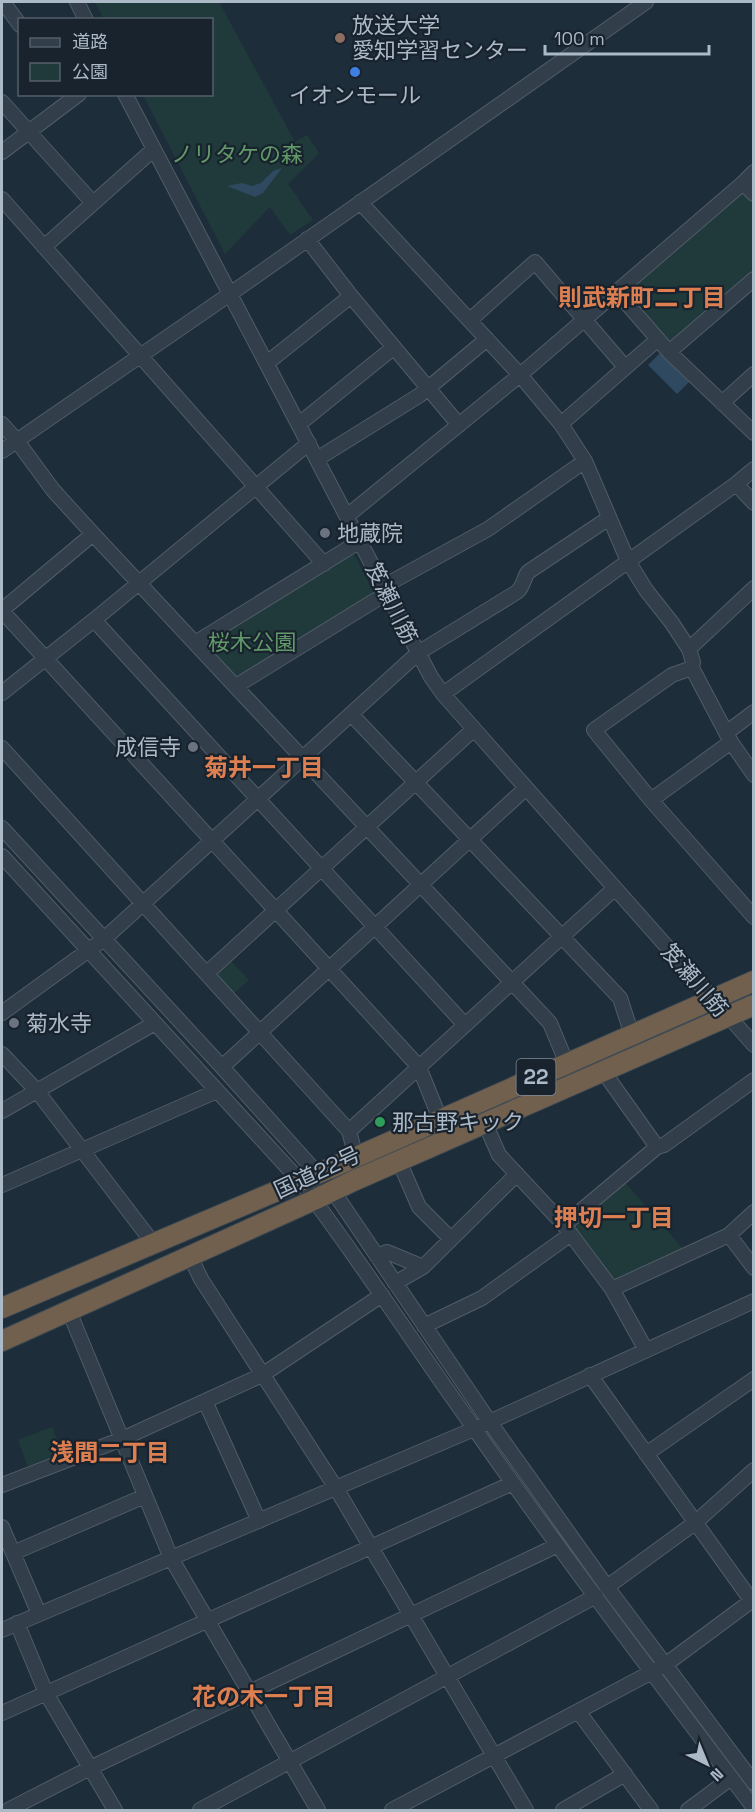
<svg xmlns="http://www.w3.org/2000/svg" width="755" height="1812" font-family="'Space Grotesk','Noto Sans JP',sans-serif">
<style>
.green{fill:#203a3b}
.water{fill:#2f4961}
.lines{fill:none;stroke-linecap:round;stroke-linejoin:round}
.minor-casing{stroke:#505c68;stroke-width:16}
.highway-casing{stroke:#3d4954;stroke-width:22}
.minor{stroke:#323f4a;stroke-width:14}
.highway{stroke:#71604e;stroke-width:20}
.education-dot{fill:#8d6e63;stroke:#18232e;stroke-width:2}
.shop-dot{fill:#3f7fe0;stroke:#18232e;stroke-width:2}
.worship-dot{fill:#6b7280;stroke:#18232e;stroke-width:2}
.leisure-dot{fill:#2e9e5b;stroke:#18232e;stroke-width:2}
.labels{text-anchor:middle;stroke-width:4.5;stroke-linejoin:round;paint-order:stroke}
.shield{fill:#18232e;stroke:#808c99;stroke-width:1.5}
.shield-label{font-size:21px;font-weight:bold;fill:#acb9c7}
.poi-label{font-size:22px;fill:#acb9c7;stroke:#18232e;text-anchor:start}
.park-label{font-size:22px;fill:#629969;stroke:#18232e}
.street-label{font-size:22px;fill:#acb9c7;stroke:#18232e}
.neighbourhood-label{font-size:24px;font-weight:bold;fill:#dd7f51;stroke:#18232e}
</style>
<rect width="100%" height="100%" fill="#1e2d3a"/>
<path class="green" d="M95 2H219L295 142 307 135 319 153 288 184 313 220 290 235 270 207 225 254 143 95 212 94V20L104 19Z
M741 194 749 195 753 201V273L675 340H666L628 296V292Z
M353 552 374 593 239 679 233 678 205 648 207 642Z
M228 958 249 980 231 996 213 971Z
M623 1180 684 1250 616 1281H612L574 1228 573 1222Z
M52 1427 64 1457 29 1470 18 1440Z"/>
<path class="water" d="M282 168 263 193 255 197 227 186 242 183 252 186 261 183 273 171Z
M660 353 689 382 677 394 648 365Z"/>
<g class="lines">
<defs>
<path id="minor" d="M3 2 20 25
M77 2 86 20
M125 94 431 677 443 694 474 729 754 1045
M2 102 93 203
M2 152 79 94
M743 183 754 194
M2 199 324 564
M360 202 520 375 561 424 585 461 628 561 646 590 672 623 689 649 693 662 692 668 731 742 754 775
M307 239 351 296 459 425
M44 247 154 149
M616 291 669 352 754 433
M470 320 535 262 625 367
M669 352 754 279
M267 363 351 296
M722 403 754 374
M2 424 17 441 53 490 93 534 550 1023 567 1064
M299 424 393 348
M561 424 658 339
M2 451 230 294 646 2
M317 459 420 395 487 339
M736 484 754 503
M347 516 520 375 743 183 754 172
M384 586 488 529 585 461
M2 610 93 534
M2 611 419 1067 440 1119
M94 620 465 1025
M195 643 360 541
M689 649 754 588
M692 668 672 675 594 730 651 800 754 917
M236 686 387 593
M2 693 94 620 309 443
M443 694 736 484 754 469
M351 714 620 998 632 1035
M726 733 754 712
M2 748 349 1131 356 1157
M651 800 731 742
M2 828 222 1067 333 1191 489 1421 607 1587 754 1783
M2 856 299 1180C360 1260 415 1346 474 1428 564 1557 659 1682 754 1808
M207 973 474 729
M2 1013 104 939 418 653 517 592C524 586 523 579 528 572L609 518
M2 1054 37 1091 153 1243
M222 1067 526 788
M603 1071 657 1147
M2 1111 155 1023
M485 1123 499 1155 564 1225 612 1289 646 1350
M349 1131 614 889
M399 1161 419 1207 451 1239
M2 1185 217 1091
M564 1225 657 1147 664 1145 754 1080
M729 1235 754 1268
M190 1256 201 1279 336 1488 526 1810
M377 1256 387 1252 423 1267
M395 1283 423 1267 517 1174
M612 1289 729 1235 754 1212
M69 1311 171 1558 318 1810
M424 1326 482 1298 571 1234
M590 1375 751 1600
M205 1401 259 1521
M646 1454 754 1379
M2 1485 122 1439 262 1375 382 1295
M2 1527 39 1614
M13 1553 145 1496
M607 1587 696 1522 754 1470
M17 1623 46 1693 115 1810
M2 1630 474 1429 754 1301
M578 1711 651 1810
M2 1713 513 1483
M8 1810 90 1768 558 1545
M200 1810 596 1596
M392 1810 665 1665 754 1599
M563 1810 625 1774
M688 1810 731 1778"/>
<path id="highway" d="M2 1308 338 1165 754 981
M2 1341 314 1200 351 1182 754 1005"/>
</defs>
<use href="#minor" class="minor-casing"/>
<use href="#highway" class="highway-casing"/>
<use href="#minor" class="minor"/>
<use href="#highway" class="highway"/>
</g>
<circle class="education-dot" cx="340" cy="38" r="6"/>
<circle class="shop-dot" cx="355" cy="72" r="6"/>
<g class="worship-dot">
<circle cx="325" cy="533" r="6"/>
<circle cx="193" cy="747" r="6"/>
<circle cx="14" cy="1023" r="6"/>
</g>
<circle class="leisure-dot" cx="380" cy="1122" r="6"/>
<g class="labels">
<rect class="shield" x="516.5" y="1059" width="39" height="36" rx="4.5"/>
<g class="shield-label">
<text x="536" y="1084">22</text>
</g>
<g class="poi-label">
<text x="352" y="33">放送大学<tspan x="352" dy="25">愛知学習センター</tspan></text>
<text x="355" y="103" text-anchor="middle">イオンモール</text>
<text x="337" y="541">地蔵院</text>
<text x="181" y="755" text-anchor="end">成信寺</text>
<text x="26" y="1031">菊水寺</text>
<text x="392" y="1130">那古野キック</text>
</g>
<g class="park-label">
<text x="237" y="162">ノリタケの森</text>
<text x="252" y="650">桜木公園</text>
</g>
<g class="street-label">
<text transform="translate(392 603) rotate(63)" y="8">笈瀬川筋</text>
<text transform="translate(695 980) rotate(49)" y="8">笈瀬川筋</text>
<text transform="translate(317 1172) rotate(-25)" y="8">国道22号</text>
</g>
<g class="neighbourhood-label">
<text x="642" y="306">則武新町二丁目</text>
<text x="264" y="776">菊井一丁目</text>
<text x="614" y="1226">押切一丁目</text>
<text x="110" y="1461">浅間二丁目</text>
<text x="264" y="1705">花の木一丁目</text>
</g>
</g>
<rect width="755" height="1812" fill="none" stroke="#acb9c7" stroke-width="6"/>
<rect x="18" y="18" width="195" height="78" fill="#18232e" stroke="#535f6b" stroke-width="1.5"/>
<rect x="30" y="38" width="30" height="9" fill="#323f4a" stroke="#535f6b" stroke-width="1.5"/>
<text x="72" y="48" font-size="18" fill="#acb9c7">道路</text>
<rect x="30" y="63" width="30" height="18" fill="#203a3b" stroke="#535f6b" stroke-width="1.5"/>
<text x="72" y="78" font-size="18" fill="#acb9c7">公園</text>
<g transform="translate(707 1764) rotate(137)" stroke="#18232e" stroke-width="4.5" paint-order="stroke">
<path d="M0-4.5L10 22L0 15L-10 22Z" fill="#acb9c7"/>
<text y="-9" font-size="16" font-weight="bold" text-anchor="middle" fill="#acb9c7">N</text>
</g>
<path d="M545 45v9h164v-9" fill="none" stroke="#acb9c7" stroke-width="3"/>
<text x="554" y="45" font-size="18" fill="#acb9c7" stroke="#18232e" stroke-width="4.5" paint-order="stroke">100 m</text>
</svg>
